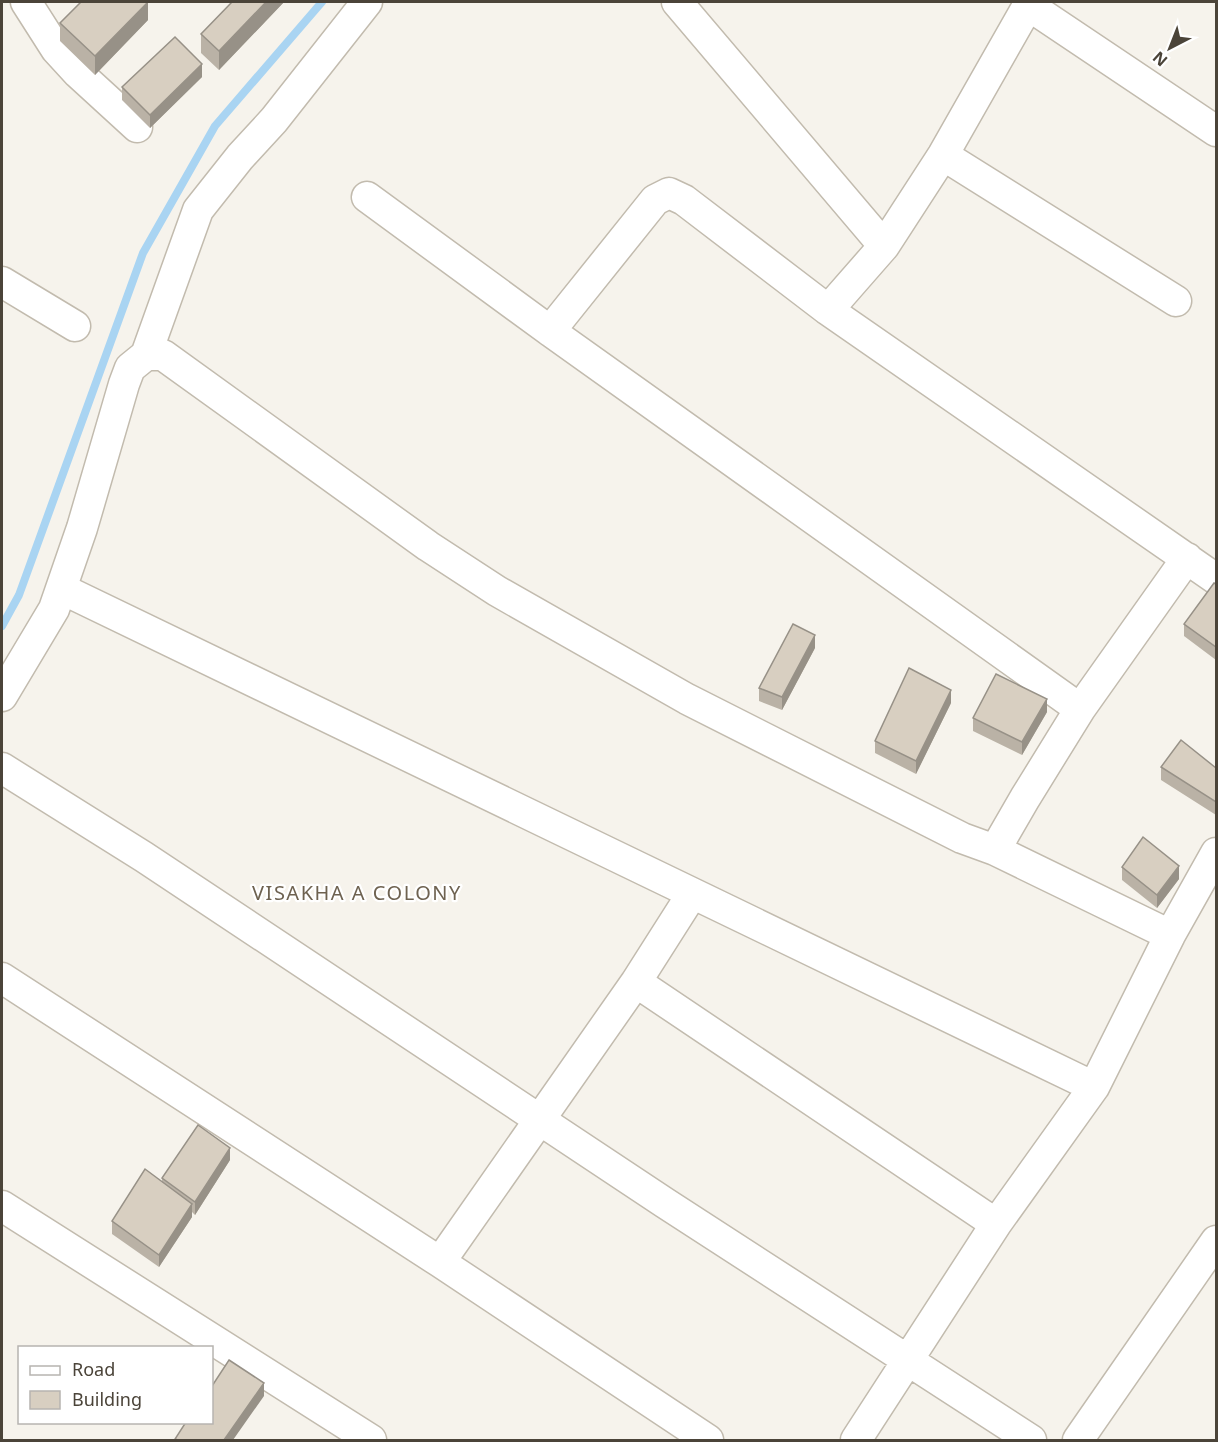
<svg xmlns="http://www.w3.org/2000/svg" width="1218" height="1442" font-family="'Noto Sans',sans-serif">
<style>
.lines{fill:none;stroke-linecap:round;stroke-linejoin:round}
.stream{stroke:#a9d4f2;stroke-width:8}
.minor-casing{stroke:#c2bbae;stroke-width:33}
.minor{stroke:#fff;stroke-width:30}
.wall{fill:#bab2a6}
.shaded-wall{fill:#979187}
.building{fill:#d8cfc1;stroke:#979187;stroke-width:1.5}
.labels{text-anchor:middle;stroke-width:4.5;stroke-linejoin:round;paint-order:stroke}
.neighbourhood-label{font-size:20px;letter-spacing:1.5px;fill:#6e6250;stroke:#fff}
</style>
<rect width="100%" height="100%" fill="#f6f3ec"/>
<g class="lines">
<path class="stream" d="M2 626 19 595 143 253 215 126 322 2"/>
<defs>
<path id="minor" d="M26 2 56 49 78 73 137 127
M677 2 884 246 828 310 1216 579
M1028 5 1216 131
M943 155 1176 301
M367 197 550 331 1080 709
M884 246 943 155 1030 2
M2 282 75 326
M550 331 655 200 669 193 684 200 828 310
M146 355H163L428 546 497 591 687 699 962 838 995 850 1025 798 1080 709 1187 558
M62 589 1094 1087
M2 696 54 609 82 528 124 384 130 368 146 355 198 210 240 157 274 120 367 2
M2 768 144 857 665 1203 1031 1440
M995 850 1170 935
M692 894 636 982 996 1224
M2 978 440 1262 708 1440
M2 1206 371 1440
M440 1262 636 982
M856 1440 996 1224 1094 1087 1170 935 1216 853
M1078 1440 1216 1241"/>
</defs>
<use href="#minor" class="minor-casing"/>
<use href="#minor" class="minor"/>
</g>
<path class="wall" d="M232 2H284L219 70 201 53V34Z
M148 20 95 75 60 41V23Z
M202 77 150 128 122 100V87Z
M1216 584V660L1184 636V624Z
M815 648 782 710 759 701V688Z
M951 703 916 774 875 753V741Z
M1047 712 1022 755 973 731V718Z
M1161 767 1216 768V815L1161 780Z
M1122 867 1179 879 1157 908 1122 880Z
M230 1160 195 1215 192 1212V1217L159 1267 112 1234V1221L162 1182V1178Z"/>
<path class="shaded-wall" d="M148 2V20L95 75V56Z
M266 2H284L219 70V51Z
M202 64V77L150 128V115Z
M815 635V648L782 710V697Z
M951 690V703L916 774V761Z
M1047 699V712L1022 755V742Z
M1179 866V879L1157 908V895Z
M230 1148V1160L195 1215V1202Z
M192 1204V1217L159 1267V1255Z
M264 1383V1396L233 1440H224Z"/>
<path class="building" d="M81 2H148L95 56 60 23Z
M232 2H266L219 51 201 34Z
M175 37 202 64 150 115 122 87Z
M1214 583 1216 584V647L1184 624Z
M793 624 815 635 782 697 759 688Z
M909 668 951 690 916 761 875 741Z
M996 674 1047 699 1022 742 973 718Z
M1181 740 1216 768V802L1161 767Z
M1143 837 1179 866 1157 895 1122 867Z
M198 1125 230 1148 195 1202 162 1178Z
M145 1169 192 1204 159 1255 112 1221Z
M229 1360 264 1383 224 1440H178L175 1439 186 1422H212V1386Z"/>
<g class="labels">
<g class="neighbourhood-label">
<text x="357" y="900">VISAKHA A COLONY</text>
</g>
</g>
<rect width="1218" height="1442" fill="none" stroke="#4b4439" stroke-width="6"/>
<rect x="18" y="1346" width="195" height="78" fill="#ffffff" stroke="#b7b4b0" stroke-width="1.5"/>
<rect x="30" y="1366" width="30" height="9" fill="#ffffff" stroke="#b7b4b0" stroke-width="1.5"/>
<text x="72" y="1376" font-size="18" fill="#4b4439">Road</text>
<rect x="30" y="1391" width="30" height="18" fill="#d8cfc1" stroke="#b7b4b0" stroke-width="1.5"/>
<text x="72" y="1406" font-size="18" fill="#4b4439">Building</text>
<g transform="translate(1170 48) rotate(222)" stroke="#ffffff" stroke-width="4.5" paint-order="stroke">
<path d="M0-4.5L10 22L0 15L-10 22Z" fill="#4b4439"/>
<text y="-9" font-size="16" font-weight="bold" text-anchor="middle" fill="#4b4439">N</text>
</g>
</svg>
